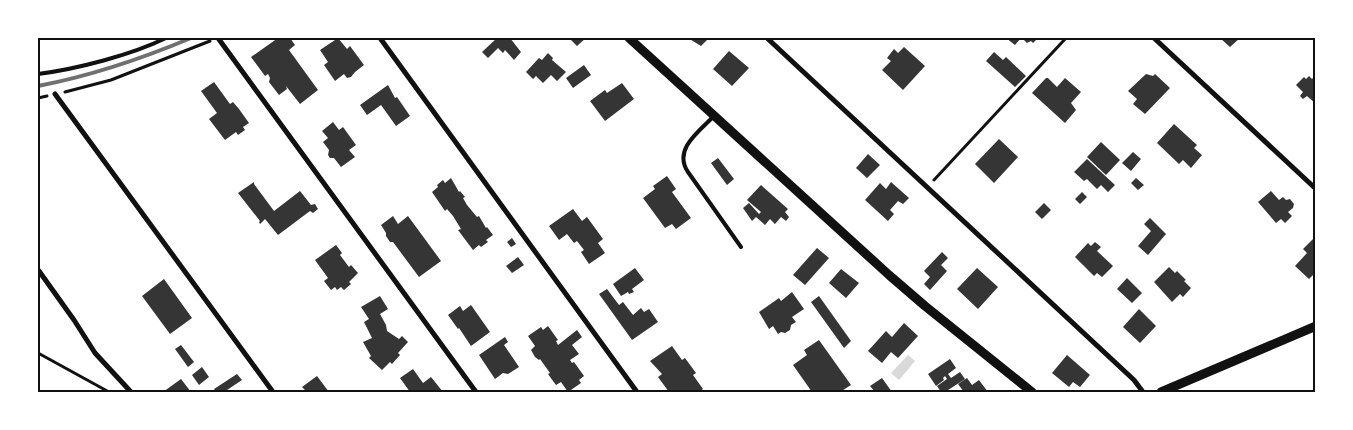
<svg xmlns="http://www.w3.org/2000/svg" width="1353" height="430" font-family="Literata,serif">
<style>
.water{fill:#d9d9d9}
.building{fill:#353535}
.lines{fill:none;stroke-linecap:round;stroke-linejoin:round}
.path{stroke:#111;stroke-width:3}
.service{stroke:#111;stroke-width:4}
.minor{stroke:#111;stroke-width:5}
.tertiary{stroke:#111;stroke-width:9}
.rail{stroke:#707070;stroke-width:4}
.neatline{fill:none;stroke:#111;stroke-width:2}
</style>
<rect width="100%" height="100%" fill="#fff"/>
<path class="water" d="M908 355 915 361 899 380 891 373Z"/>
<path class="building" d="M278 38H290L295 45 289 50 318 90 300 104 286 86 287 89 279 95 269 82 270 78 268 74 265 76 251 57Z
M338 38 347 49 350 46 364 65 355 72 351 77 347 78 344 74 335 81 324 65 328 62 320 50Z
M497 38H510L521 52 514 60 505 50 503 53 498 48 488 58 482 52Z
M569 38H586L577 46Z
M688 38H709L701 46Z
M1006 38H1021L1015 45Z
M1022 38H1038L1033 43 1031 41 1027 43Z
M1220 38H1240L1230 47Z
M904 47 925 66 903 90 882 70 891 61 887 58 894 49 898 53Z
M729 51 749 68 732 86 713 69Z
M994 52 1003 60 1006 57 1026 76 1015 87 986 61Z
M548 53 553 58 552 60 566 72 557 81 551 75 543 83 536 76 533 79 526 72 539 58 542 60Z
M584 65 591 75 573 88 566 78Z
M1146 74 1153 76 1155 74 1170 88 1145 114 1133 104 1137 99 1128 91Z
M1316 75V104L1307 96 1303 99 1300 96 1303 92 1296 85 1304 77 1306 79 1309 76 1312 79Z
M1046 78H1048L1057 87 1065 78 1081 92 1071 103 1076 110 1065 123 1032 93Z
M214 82 230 104 233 102 239 109 249 123 243 127 245 130 238 135 236 132 225 140 209 119 217 113 201 91Z
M622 83 634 99 605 121 590 101 605 90 607 93Z
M388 85 395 98 397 97 410 116 396 126 381 105 367 115 360 105Z
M333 122 339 130 343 127 356 145 349 150 355 157 341 167 334 158H330L328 155 329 150 323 142 328 138 322 131Z
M1174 124 1197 145 1194 148 1202 155 1191 168 1183 160 1179 164 1157 143Z
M999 139 1018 157 994 183 975 164Z
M1101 142 1120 160 1106 175 1087 157Z
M1133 152 1141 159 1131 171 1122 163Z
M868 154 880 165 867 178 856 168Z
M718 158 734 179 727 185 711 163Z
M1087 159 1115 185 1108 192 1101 185 1097 189 1087 179 1084 181 1074 172Z
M667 176 676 189 672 192 691 218 676 229 672 224 665 228 643 198 655 189 653 186Z
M451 178 459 192 460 191 465 197 463 198 467 205 477 217 479 216 486 228 487 227 493 235 486 240 488 242 481 247 479 245 473 250 458 230 461 229 453 216 447 209 445 211 432 192 438 187 437 185 443 180 445 183Z
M1136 178 1144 185 1138 190 1131 183Z
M254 182V184L274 211 300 191 311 205 315 204 318 209 313 213 310 211 278 235 265 219 260 224 259 222 260 221 238 193Z
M891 182 909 198 903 204 898 201 890 210 894 214 888 221 865 200 880 183 886 189Z
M761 185 788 209 785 212 789 217 786 221 781 217 775 224 770 219 765 225 756 217 752 221 743 208 749 203 759 214 761 212 747 200Z
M1271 191 1279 200 1283 197 1286 200 1290 199 1294 204 1293 208 1288 212 1292 216 1285 223 1281 219 1276 223 1258 202Z
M1082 192 1087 197 1080 204 1075 199Z
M1044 203 1051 210 1042 219 1035 212Z
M573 209 582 221 587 217 603 239 598 243 605 253 589 264 581 252 584 250 577 241 574 243 567 234 559 240 549 226Z
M393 216 398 224 408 216 441 261 419 277 393 242H390L386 236V233L381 225Z
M1150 218 1166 234 1148 255 1138 246 1151 231 1144 224Z
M1316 236V272L1309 279 1295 266 1307 253 1303 249Z
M512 238 516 244 511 247 507 242Z
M1095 242 1101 247 1097 251 1113 266 1102 277 1097 273 1094 276 1075 257 1088 243 1091 246Z
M336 245 342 253 340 255 349 267 351 265 358 273 349 282 351 284 344 290 341 287 337 290 335 287 331 290 324 281 328 278 315 260Z
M817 248 829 258 805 285 793 275Z
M942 252 948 258 941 265 947 271 930 290 924 284 930 277 924 271Z
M518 257 524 265 512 273 506 266Z
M1169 267 1175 273 1177 271 1186 280 1184 281 1191 288 1183 297 1180 294 1172 302 1154 282Z
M635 268 644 280 632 289 634 292 629 294 628 292 621 296 613 284Z
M977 268 998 287 978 309 957 289Z
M841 269 859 283 846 298 829 283Z
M1127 278 1142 293 1132 303 1117 289Z
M164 279 192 318 170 334 142 296Z
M607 289 619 305 623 302 633 315 641 308 644 312 649 309 658 322 632 340 599 294Z
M792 292 804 309 792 317 796 322 791 325 790 330 785 333 781 332 778 334 773 326 769 329 759 312 779 298 781 301Z
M380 296 388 309 380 314 386 325 387 331 399 339 402 336 408 342 398 353 400 355 392 364 390 362 382 370 369 358 371 356 363 342 372 338 364 322 369 319 361 307Z
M819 296 851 341 844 348 811 302Z
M471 305 490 332 471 346 459 328 458 329 448 315 460 306 463 311Z
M1139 309 1156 326 1140 343 1123 327Z
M904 323 918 336 898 358 891 352 882 363 868 351 886 331 892 337Z
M548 326 558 340 556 341 558 345 577 330 582 337 572 345 579 354 570 360 572 363 574 362 584 376 579 380 581 383 568 392 561 382 556 385 553 381 548 374 550 373 540 359 539 360 535 357 531 350 535 346 528 336 541 327 543 330Z
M505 337 508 342 504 345 519 367 508 374 503 373 495 379 479 355Z
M819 340 851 385 840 392H834L833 391 830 392H812L793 365 807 355 804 350Z
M181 345 194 362 188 367 175 349Z
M672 346 682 360 685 358 696 373 693 375 703 389 699 392H675L673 390 669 392 658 377 662 374 650 361Z
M1067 355 1090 375 1080 387 1073 382 1069 387 1052 373Z
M950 359 956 368 948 374 951 378 960 372 965 379 945 392H941L937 386 947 379 945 376 943 378 944 380 936 386 928 374Z
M202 367 209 377 199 385 192 375Z
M413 369 423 383 431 377 443 392H410L400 378Z
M237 374 242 380 224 392H216L214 389Z
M317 376 329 392H307L302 387Z
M882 378 892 392H875L870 386Z
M967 378 972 385 979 380 988 392H964L958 384Z
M181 379 191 392H163Z"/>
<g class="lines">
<path class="path" d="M65 92 111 80 210 41
M38 98 47 96
M934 180 1066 38
M38 353 109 392"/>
<path class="service" d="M38 74C77 69 131 55 166 38
M713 117C698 132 673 150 688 172L741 247"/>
<path class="minor" d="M218 38 476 392
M380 38 637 392
M767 38 1134 380 1143 392
M1154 38 1316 189
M55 94 273 392
M39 271 74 320 95 353 131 392"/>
<path class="tertiary" d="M629 38 889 275 925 306 1032 392
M1161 392 1316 326"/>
<path class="rail" d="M38 86C90 76 141 59 191 38"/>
</g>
<rect width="1353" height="430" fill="none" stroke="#ffffff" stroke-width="78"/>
<rect x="39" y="39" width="1275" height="352" class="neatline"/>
</svg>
